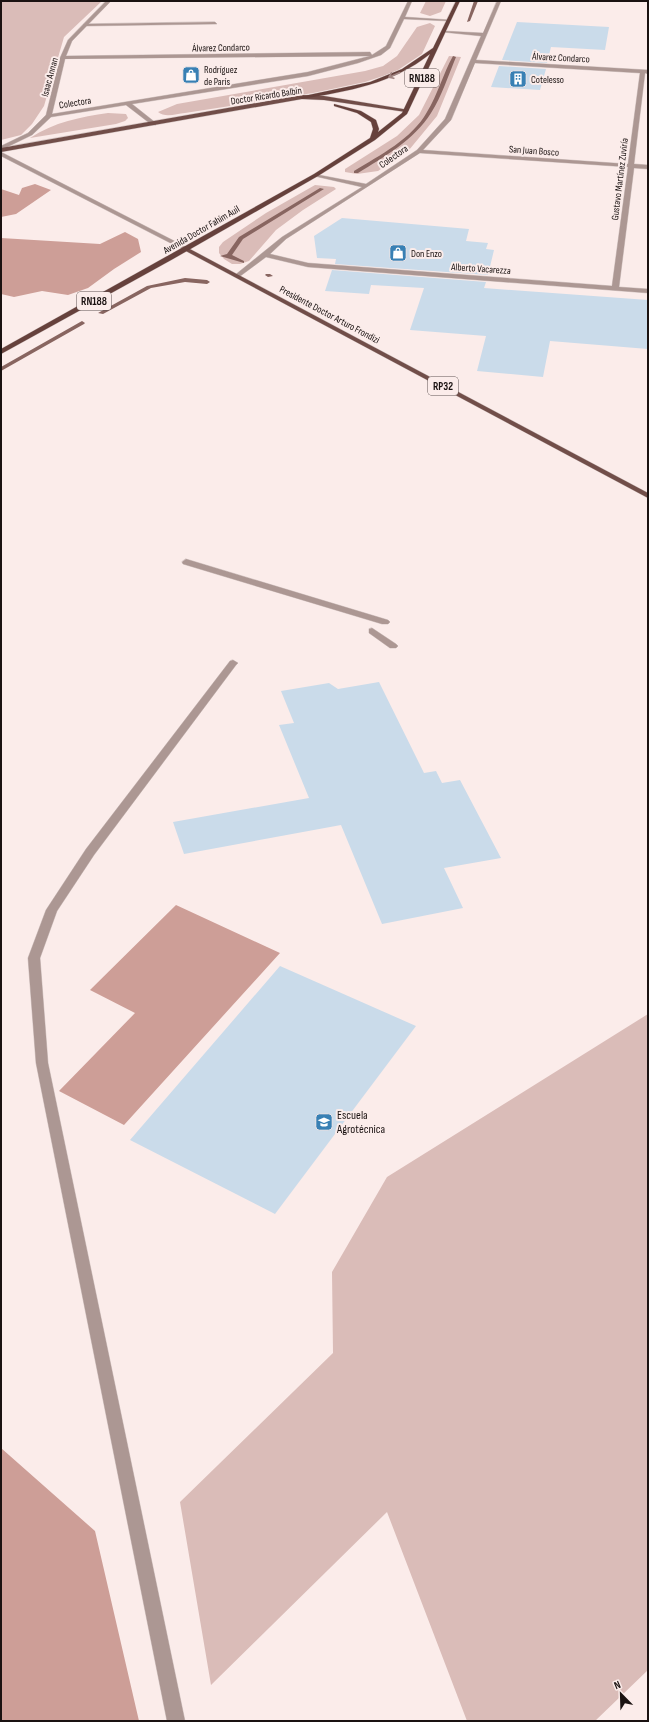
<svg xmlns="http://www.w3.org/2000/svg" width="649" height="1722" font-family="'Sofia Sans Condensed',sans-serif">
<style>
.green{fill:#dabcb8}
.forest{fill:#cd9e97}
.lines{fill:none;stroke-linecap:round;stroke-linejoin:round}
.stream{fill:#886560;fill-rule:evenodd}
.building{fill:#cadbea}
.service-casing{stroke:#d7c9c7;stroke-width:1}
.minor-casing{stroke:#d7c9c7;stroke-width:1}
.primary-casing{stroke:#d7c9c7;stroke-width:1}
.trunk-casing{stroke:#d7c9c7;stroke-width:1}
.service{fill:#ac9793;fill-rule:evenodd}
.minor{fill:#ac9793;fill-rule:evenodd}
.primary{fill:#714e49;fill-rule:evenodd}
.trunk{fill:#66413c;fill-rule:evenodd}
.oneway{stroke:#a28582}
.labels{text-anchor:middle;stroke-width:4;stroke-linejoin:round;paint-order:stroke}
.far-street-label{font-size:10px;fill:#1a1211;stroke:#fbecea}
.far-poi-label{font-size:10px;fill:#1a1211;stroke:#fbecea;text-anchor:start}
.shield{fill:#fbecea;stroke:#5e5352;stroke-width:1}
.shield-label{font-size:11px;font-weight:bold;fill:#1a1211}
.poi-label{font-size:12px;fill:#1a1211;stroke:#fbecea;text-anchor:start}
</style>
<rect width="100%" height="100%" fill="#fbecea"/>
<path class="green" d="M1 1H102L64 37 44 106 32 124 21 135 1 140Z
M426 1H446L441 12 430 16 420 13Z
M430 23 435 26 422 54 398 70 383 76 365 82 313 93 185 113C176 114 165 118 158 112L177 104 365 71 383 66 397 56 417 27Z
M449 56 461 57 437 116 409 150 378 171 357 174 345 172V169L397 136 419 115Z
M108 113 126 114 128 118 125 121 116 124 30 138C54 122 81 117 108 113Z
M315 185 334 187 336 189 303 210 276 230 249 261 240 264H232L224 259 219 253V247L223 242 266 213Z
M648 1014V1670L595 1721H467L387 1512 211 1685 180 1502 333 1353 332 1272 387 1177Z"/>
<path class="forest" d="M35 184 51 190 16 214 1 217V189L19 195 22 188Z
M125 232 138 239 141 252 114 269 88 288 68 295 42 291 14 297 1 294V238L100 244Z
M176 905 280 953 124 1125 59 1091 135 1013 90 990Z
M1 1448 95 1531 139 1721H1Z"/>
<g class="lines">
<path class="stream" d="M474 1H478L470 21 467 22Z
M453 56 456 57C448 76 442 96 431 113 414 140 384 157 358 173H354V171C380 155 412 139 427 112 438 94 443 74 453 56Z
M320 188 324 189 243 239 232 255 244 261V263L220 256 227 254 239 237Z
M266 274H270L273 276 268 277 265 275Z
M185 278 207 280 210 282 207 284 185 282 151 288 103 314 98 313 147 286Z
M82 321 85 323 84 324 1 371V367Z"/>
</g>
<path class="building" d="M517 22 609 27 605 50 551 47 547 63 502 60Z
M499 66 546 69 540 90 491 87Z
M342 218 469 229 466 241 488 243 486 249 494 250 488 275 335 264 336 259 317 258 314 236Z
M332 270 486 282 484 288 648 300V349L550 341 543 377 477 371 486 336 410 330 424 288 371 285 369 294 325 291Z
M379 682 424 773 436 771 442 783 460 780 501 858 444 868 463 908 382 924 341 825 184 854 173 822 309 798 279 725 294 723 281 691 329 683 338 689Z
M280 966 416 1026 275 1214 130 1140Z"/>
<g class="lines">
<defs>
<path id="service" d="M215 22 217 24 85 26 83 25 85 24Z
M186 559 388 620 390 622 388 624H382L183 564 182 562Z
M372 628 396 644 398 646 396 648H390L369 633V629Z
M233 660 238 663 236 665 94 855 57 911 40 958 48 1063 185 1721H167L36 1063 28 958 46 910 86 849 230 661Z"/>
<path id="minor" d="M106 1H111L72 41 66 56 370 52 372 55 386 46 408 1H412L405 17 451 20 449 21 404 19 390 48 381 55 358 63 308 76 132 104 156 123V125H152L126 105 51 117 32 135 1 150V146L28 133 46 115 60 58 68 40ZM370 56 308 72 52 114 65 59Z
M497 1H501L476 60 648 70V74L645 73 634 164 648 165V169L634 168 619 287 648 289V293L308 267 266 257 239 277H235V275L282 237 362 187 314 176V174L366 184 417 150 445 119 481 36 442 32 444 31 483 33ZM475 63 640 73 628 164 423 150 451 120ZM420 153 628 167 612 286 308 263 270 254 286 239Z
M1 152 188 248 189 249 184 250 1 156Z"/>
<path id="primary" d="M302 95 324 96 409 110 406 112 324 100 302 99 1 152V148Z
M184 248H188L648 493V498L184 250Z"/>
<path id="trunk" d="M456 1H460L407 114 375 140 318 176 173 259 1 354V349L314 174 370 138 373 129 371 122 357 113 334 106V104L361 111 376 120 379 129 378 132 402 113 430 54C393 84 348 91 302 99L299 97 370 82 402 69 433 48Z"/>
</defs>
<use href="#service" class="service-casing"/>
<use href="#minor" class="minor-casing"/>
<use href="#primary" class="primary-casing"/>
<use href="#trunk" class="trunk-casing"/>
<use href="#service" class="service"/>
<use href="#minor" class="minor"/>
<use href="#primary" class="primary"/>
<use href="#trunk" class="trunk"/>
</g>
<defs><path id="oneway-shaft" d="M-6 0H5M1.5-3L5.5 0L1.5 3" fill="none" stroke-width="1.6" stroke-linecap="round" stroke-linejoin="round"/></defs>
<use class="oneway" href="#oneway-shaft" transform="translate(394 75) rotate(157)"/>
<defs>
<symbol id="shop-square" viewBox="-11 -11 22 22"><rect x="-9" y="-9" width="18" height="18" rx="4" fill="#3880b4" stroke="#fbecea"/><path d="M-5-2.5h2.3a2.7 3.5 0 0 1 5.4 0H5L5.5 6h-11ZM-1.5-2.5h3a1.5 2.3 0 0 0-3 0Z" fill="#fff"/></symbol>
<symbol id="building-square" viewBox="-11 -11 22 22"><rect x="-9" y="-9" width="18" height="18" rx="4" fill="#3880b4" stroke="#fbecea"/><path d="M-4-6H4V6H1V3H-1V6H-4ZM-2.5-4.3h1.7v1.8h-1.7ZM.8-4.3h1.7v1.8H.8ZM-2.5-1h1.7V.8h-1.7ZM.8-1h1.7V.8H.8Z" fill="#fff"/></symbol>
<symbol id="school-square" viewBox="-11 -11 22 22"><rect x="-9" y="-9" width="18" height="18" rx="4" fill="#3880b4" stroke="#fbecea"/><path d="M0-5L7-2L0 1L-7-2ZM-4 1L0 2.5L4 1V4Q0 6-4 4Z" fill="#fff"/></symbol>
</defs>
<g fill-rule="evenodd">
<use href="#shop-square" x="181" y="65" width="20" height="20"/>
<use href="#building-square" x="508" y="69" width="20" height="20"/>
<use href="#shop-square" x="388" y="243" width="20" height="20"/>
<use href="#school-square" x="314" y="1112" width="20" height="20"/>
</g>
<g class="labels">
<g class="far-street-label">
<text transform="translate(221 47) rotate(-1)" y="4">Álvarez Condarco</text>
<text transform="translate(561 57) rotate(3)" y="4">Álvarez Condarco</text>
<text transform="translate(49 77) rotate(-75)" y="4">Isaac Annan</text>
<text transform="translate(266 95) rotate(-9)" y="4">Doctor Ricardo Balbín</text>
<text transform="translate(75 102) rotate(-9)" y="4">Colectora</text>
<text transform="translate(534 150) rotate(4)" y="4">San Juan Bosco</text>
<text transform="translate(393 156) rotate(-35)" y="4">Colectora</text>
<text transform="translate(619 179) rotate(-83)" y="4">Gustavo Martínez Zuviría</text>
<text transform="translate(201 229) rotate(-30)" y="4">Avenida Doctor Fahim Auil</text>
<text transform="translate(481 268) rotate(4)" y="4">Alberto Vacarezza</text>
<text transform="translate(330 314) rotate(28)" y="4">Presidente Doctor Arturo Frondizi</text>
</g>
<g class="far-poi-label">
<text x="204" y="73">Rodríguez<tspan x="204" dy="12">de París</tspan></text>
<text x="531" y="83">Cotelesso</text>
<text x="411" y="257">Don Enzo</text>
</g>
<g class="shield">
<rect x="405" y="69" width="34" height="18" rx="3"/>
<rect x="77" y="292" width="34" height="18" rx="3"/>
<rect x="428" y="377" width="30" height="18" rx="3"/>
</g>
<g class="shield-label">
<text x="422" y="82">RN188</text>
<text x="94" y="305">RN188</text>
<text x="443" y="390">RP32</text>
</g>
<g class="poi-label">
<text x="337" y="1119">Escuela<tspan x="337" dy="14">Agrotécnica</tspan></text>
</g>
</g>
<rect width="649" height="1722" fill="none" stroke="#1a1211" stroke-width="4"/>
<g transform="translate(621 1694) rotate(337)" stroke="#fbecea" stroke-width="3" paint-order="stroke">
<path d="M0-3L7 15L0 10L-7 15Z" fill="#1a1211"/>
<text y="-6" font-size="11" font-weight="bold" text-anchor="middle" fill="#1a1211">N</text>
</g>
</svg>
